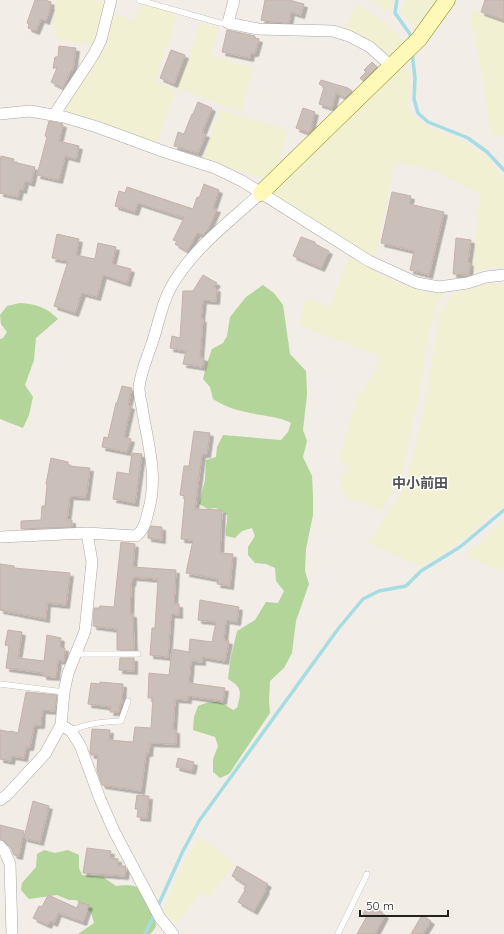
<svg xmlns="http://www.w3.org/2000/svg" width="504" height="934" font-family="Quicksand,'Noto Sans JP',sans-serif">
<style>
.farmland{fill:#f2f0d2}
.forest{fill:#b3d599}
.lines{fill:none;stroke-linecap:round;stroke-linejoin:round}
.stream{stroke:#a5dde3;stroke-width:3.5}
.building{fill:#cbbfba;stroke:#c6b1a8;filter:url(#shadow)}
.lane-casing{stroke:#a8a8a8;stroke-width:6}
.street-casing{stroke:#a8a8a8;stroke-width:12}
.secondary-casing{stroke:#817e00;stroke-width:17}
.lane{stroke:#fff;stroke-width:5.5}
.street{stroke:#fff;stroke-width:11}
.secondary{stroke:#fff9b9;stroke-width:16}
.labels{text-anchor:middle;stroke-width:3;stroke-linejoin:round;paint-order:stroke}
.neighbourhood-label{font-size:14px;font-weight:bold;fill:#545454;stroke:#fff}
</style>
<defs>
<filter id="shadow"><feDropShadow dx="3.5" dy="3.5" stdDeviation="0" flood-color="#0004"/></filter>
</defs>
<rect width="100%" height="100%" fill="#f2ede7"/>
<path class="farmland" d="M56 0H89L104 2 98 31 92 45 58 40 52 24Z
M370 0H395L387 12Z
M406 0H439L417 29 407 20 401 12 403 5Z
M141 4 178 14 155 82 176 89 157 143 64 110 106 41 114 14 135 20Z
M357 4 385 22 406 44 393 59 344 29Z
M472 10 504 22V136H491L481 69 472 25Z
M200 22 218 27 211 55 253 68 241 113 177 87 190 55Z
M400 68 409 69 410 74 408 104 411 113 426 126 453 137 470 145 490 161 504 179V268L493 267 472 272 480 194 437 172 395 161 375 258 273 194 274 189Z
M220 110 288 130 277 171 267 179 257 177 203 158Z
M349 256 383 276 406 286 428 293H443L434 313 425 351 420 392 413 419 408 448 399 483 381 510 347 498 342 491 341 479 347 466 339 460 357 397 373 376 380 356 299 325 306 298 330 307Z
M498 283 504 284V507L500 508 485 519 471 533 456 545 421 566 368 543 404 488 422 421 439 316 452 295 460 291 481 285Z
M504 521V570L491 567 465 555 481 543 501 522Z
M199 837 235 864 208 898 201 892 176 925 163 911 175 880 187 857Z"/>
<path class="forest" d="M263 285 274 293 283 305 290 354 306 371 307 394 303 430 307 441 303 457 312 476 313 495V515L306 549 305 571 309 584 296 621 292 653 284 668 270 681 269 701 270 713 229 774 220 778 213 772V759L218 746 215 737 193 730 194 717 198 706C212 700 220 700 233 710L237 708C241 692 243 688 228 679L230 662 237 631 255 620 266 602 278 603 284 591 276 581 275 568 266 564 255 563 248 555V547L255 536 252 528 242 531 235 538 226 536C225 528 228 522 227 515L216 508 208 509 199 504 205 480 206 460 216 457 217 447 223 435 281 440 288 432 291 423C282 418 272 417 261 415 244 412 228 409 213 399L210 387 203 379 207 363 212 349 223 343 227 336 230 317 246 297Z
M20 303C35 304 47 307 58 319L36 338 34 360 25 385 33 397 29 415 23 428 0 419V339L3 338 7 332 1 324 0 315 7 306Z
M44 850 55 853 68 850 79 855V868L82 875 103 877 116 886C124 885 137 884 143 891 147 896 157 921 156 926 155 929 152 932 150 934H78L94 923 91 912 76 900H69L57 895 29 899 21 890 22 883 36 867 37 854Z"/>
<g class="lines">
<path class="stream" d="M397 0 395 13 410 34 411 40
M412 52 415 78 414 99 418 113 428 122 468 138 487 152 504 170
M157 908 182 853 199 821 338 629 363 599 379 591 406 586 421 571 460 547 504 510
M145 934 155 913"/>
</g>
<path class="building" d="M35 0H45L51 2 50 5 51 6 46 21 41 19 36 31 28 28 29 24 27 23Z
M265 0H289L304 4 301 15 291 12 289 23 272 22 261 20Z
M485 0H504V20L481 12Z
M227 30 255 36V38L259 39 255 53H251L250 58 222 52Z
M59 46 76 48 73 70H71L63 88 51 82 57 68H53L55 57H58Z
M171 50 185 55 174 84 160 78Z
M372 62 377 67 363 81 360 78 366 72 364 70Z
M321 80 348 88 352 91 345 98 336 93 332 108 319 104 324 87 319 84Z
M198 102 212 108 202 133 206 134 198 153 174 146 178 132 184 134 192 114H193Z
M303 108 315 112 312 123 313 124 309 133 296 128Z
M49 121 63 124 59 141 79 146 76 159 65 156 59 180 37 175 47 137 45 136Z
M1 156 14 159 13 162 35 167 31 183 25 181 23 190 20 189 18 197 0 193V161Z
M204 184 219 190 213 208 217 209 207 231 203 235 197 233 187 251 175 244 177 241 173 240 184 218 138 203 135 212 115 206 119 191 125 193 127 187 193 209 197 197 199 198Z
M392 192 411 196 409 204 444 212 429 275 410 270 414 251 381 243Z
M57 234 79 239 76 255 95 259 98 243 116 247 112 264 131 269 127 283 103 275 97 297 82 293 75 313 54 306 68 261 52 258Z
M301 237 315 242V244L329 251 321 268 293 256Z
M456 238 471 240 468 262 470 263 469 275 453 274Z
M203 275 217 283 214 287 217 289 216 301 203 300 201 319H203L200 357 204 358 202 367 183 364 186 351 170 348 172 336 180 338 183 291H193Z
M122 386 132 388 128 405 131 406 124 437 131 439 127 452 102 447 104 437 108 438 116 403H117Z
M194 431 210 433 207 454H202L195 509 222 510 220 553 233 554 230 586 217 584 218 579 186 573 193 540 181 539 185 496 180 495 184 466H189Z
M132 453 142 454 135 503 113 499 117 472 129 474Z
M51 458 68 462V466L90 468 86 497 70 496 67 520H72V527L21 529V521L41 520 42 506H45L47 485 46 484Z
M151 526 162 527V540L148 538V533Z
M121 542 135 544 133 567 176 570 174 604H179V615L171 614 168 657 150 655 152 628H155L158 579 133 577 132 583H131L130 614H133L134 650H117V629L93 626 94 608H99L100 606 114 607Z
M0 564 14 566V568L70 573 66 605 47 603 46 619 0 610Z
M200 600 239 607 237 622 226 620 224 640 229 641 225 661 202 657V662L191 661 189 683 225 688 223 701 188 696V700L175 699 173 730H176V744L150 743 149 753H146L141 791 102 785 97 770 98 755H91L90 751 92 729 110 730 109 740 133 742 135 727 151 728 153 698H148L149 673 169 675 172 649 189 652 190 639 212 642 216 622 198 620Z
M8 630 22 632 18 658 44 661 47 635 61 638 60 647 65 648 64 661 58 660 56 677 43 676V673L6 668 9 646 5 645Z
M120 658H134V671L119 670Z
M100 682 123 684 122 703H120L119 712H110L111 707 88 704 91 683 100 684Z
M26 692 57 695 55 711 42 710 41 725H34L30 747H26L24 758 12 756 11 761 0 759V730L11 732V731L18 733Z
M178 758 194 762 192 771 176 767Z
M137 795 149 796 147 818 137 817 138 809H135Z
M33 801 49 806 40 842 24 838Z
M0 825 24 831 19 856 14 855 11 848 5 842 0 839Z
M87 848 111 851 110 858 118 859V866H125L126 869 125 876 83 873Z
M237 866 268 884 265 889 266 890 254 911 238 902 245 890 244 889 246 885 232 876Z
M48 895 77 908 79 902 89 905 83 922 58 913 54 923 50 921 48 925 33 918 39 906 42 907Z
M369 903 379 909 378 911 385 915 375 934H357L367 916 363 914Z
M422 915 431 921 423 934H411Z"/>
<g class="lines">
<defs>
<path id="lane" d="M139 0 220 23H228
M76 654H138
M0 684 64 692
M71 731C86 723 105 722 121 721L128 701
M338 934 367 874"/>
<path id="street" d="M234 0 228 23 258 29 333 31 349 36 370 47 391 66
M0 114 30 111 64 117 97 127 165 152 215 168 242 181 369 261 417 283 439 287 467 283 486 277 504 275
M54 115 94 54 101 40 111 0
M0 537 87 533 136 536C144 530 146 521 148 512 158 479 149 447 143 414 142 405 139 396 139 387 141 370 149 354 154 337 159 321 162 304 170 289 191 250 229 222 261 193
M61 725 71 731 80 745 100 799 114 831 160 918 173 934
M0 800 7 795 45 754 61 725 64 692 68 673 85 631 92 562 87 533
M0 846 5 852 10 864 12 934"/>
<path id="secondary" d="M261 193 419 39 447 0"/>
</defs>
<use href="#lane" class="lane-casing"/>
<use href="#street" class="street-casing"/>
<use href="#secondary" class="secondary-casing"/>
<use href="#lane" class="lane"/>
<use href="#street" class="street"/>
<use href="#secondary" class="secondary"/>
</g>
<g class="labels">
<g class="neighbourhood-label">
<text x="420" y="488">中小前田</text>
</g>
</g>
<path d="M360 910v6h88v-6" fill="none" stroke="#212121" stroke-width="2"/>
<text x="366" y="910" font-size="12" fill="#212121" stroke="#ffffff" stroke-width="3" paint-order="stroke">50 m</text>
</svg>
